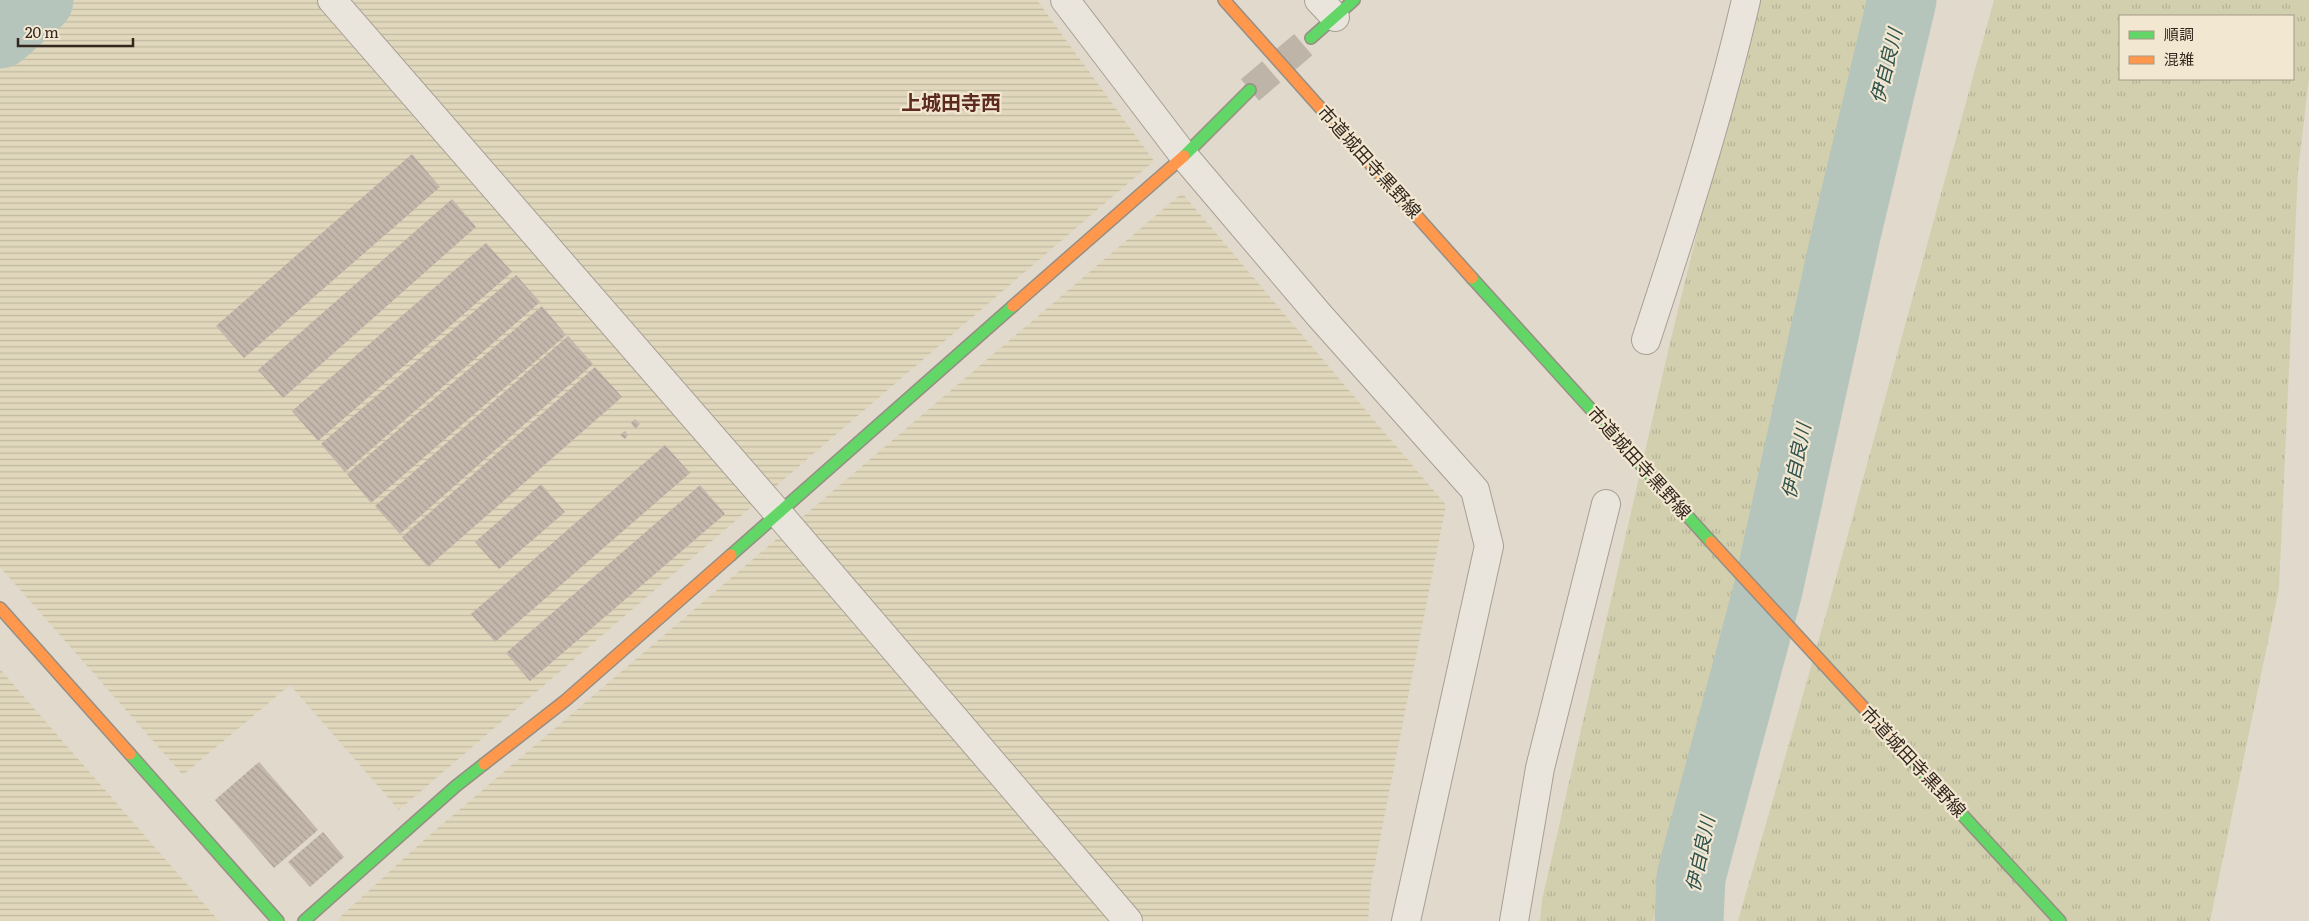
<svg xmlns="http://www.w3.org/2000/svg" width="2309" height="921" font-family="Literata,'Noto Sans JP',serif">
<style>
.farmland{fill:url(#farmland-rules)}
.grass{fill:url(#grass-tufts);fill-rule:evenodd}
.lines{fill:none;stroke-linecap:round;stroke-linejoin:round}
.river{stroke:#b6c5bc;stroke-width:69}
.building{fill:url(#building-back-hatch)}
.secondary-tunnel{stroke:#beb5a8;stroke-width:28;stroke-dasharray:28 14;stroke-linecap:butt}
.street-casing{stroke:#a69f95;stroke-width:30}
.fast-casing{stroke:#968e84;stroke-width:14}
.slow-casing{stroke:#968e84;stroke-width:14}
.street{stroke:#eae5dc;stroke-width:28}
.fast{stroke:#63d668;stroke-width:11}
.slow{stroke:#ff974d;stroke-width:11}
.labels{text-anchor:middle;stroke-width:4.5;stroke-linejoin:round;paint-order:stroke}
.street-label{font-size:18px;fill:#34271e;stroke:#f2e7d1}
.water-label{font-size:19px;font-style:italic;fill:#2e524e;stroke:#f2e7d1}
.quarter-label{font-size:20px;font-weight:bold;fill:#5d2a20;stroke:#f2e7d1}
</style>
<defs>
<pattern id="farmland-rules" width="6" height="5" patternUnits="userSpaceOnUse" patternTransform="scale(1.25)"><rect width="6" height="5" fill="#e0d7bc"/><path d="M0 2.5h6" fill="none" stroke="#c1b9a1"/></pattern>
<pattern id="grass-tufts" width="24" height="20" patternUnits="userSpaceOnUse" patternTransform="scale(1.25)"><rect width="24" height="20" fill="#d1cfae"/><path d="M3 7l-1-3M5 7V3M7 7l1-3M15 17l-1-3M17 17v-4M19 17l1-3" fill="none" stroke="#b4b295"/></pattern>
<pattern id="building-back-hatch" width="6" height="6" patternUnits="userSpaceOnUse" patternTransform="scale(1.25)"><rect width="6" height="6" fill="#c4b7ac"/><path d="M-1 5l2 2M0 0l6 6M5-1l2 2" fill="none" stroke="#a99d94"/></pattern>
</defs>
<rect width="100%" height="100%" fill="#e1d9cb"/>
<path class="farmland" d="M0 0H1037L1154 161 399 810 290 685 183 775 0 567Z
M1182 193 1446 505 1371 884 1368 921H339V918L424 840Z
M0 669 219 921H0Z"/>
<path class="grass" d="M1754 0H1885L1854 115 1817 295 1688 765 1653 921H1540L1542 900 1669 347Z
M1994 0H2309V78L2298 171 2279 588 2210 921H1738L1825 618ZM2120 16H2293V79H2120Z"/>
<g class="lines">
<path class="river" d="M0 34 39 0
M1689 921 1691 877 1768 590 1846 235 1902 0"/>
</g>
<path class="building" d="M412 154 440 187 244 358 216 326Z
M452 199 476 227 283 398 258 370Z
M486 243 512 272 318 441 292 411Z
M516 275 540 302 345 472 321 444Z
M542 306 566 335 371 503 347 474Z
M568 336 593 364 400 534 375 506Z
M595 367 622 397 428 567 402 537Z
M635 419 640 424 635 429 631 423Z
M625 431 628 435 625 439 620 435Z
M665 445 690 473 495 642 471 614Z
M541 484 565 512 499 569 475 542Z
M700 485 725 514 530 681 506 653Z
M259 762 318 830 274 868 215 800Z
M323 832 344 857 310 887 288 862Z"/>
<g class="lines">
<path class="secondary-tunnel" d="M1250 90 1311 38"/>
<defs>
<path id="street" d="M332 0 778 513 1128 921
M1065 0 1184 156 1319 315 1475 490 1489 546 1406 921
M1319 0 1335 17
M1646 340C1683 228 1719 116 1746 0
M1514 921 1540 768 1606 504"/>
<path id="fast" d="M1311 38 1354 0
M1184 156 1250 90
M1472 278 1711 542
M731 555 1013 306
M130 754 278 921
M1911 759 2060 921
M304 921 456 786 484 764"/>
<path id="slow" d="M1224 0 1472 278
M1013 306 1184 156
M1711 542 1911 759
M0 608 130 754
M484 764 566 700 731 555"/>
</defs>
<use href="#street" class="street-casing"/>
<use href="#fast" class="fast-casing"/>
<use href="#slow" class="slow-casing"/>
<use href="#street" class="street"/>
<use href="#fast" class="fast"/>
<use href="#slow" class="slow"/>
</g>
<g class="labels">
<g class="street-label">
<text transform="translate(1369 162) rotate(48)" y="6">市道城田寺黒野線</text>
<text transform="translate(1639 463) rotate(48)" y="6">市道城田寺黒野線</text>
<text transform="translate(1913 762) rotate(47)" y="6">市道城田寺黒野線</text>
</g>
<g class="water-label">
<text transform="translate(1886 66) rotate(-76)" y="7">伊自良川</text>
<text transform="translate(1796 461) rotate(-78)" y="7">伊自良川</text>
<text transform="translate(1700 854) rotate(-78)" y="7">伊自良川</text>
</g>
<g class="quarter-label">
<text x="951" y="110">上城田寺西</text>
</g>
</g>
<rect x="2119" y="15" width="175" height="65" fill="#f2e7d1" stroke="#a69a89"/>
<rect x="2129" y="31" width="25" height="8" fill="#63d668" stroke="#a69a89"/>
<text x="2164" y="40" font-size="15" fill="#34271e">順調</text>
<rect x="2129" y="56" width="25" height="8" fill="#ff974d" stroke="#a69a89"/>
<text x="2164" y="65" font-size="15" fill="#34271e">混雑</text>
<path d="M18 38v8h115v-8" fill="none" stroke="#34271e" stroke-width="2.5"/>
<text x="25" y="38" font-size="15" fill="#34271e" stroke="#f2e7d1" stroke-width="4" paint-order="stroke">20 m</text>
</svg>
